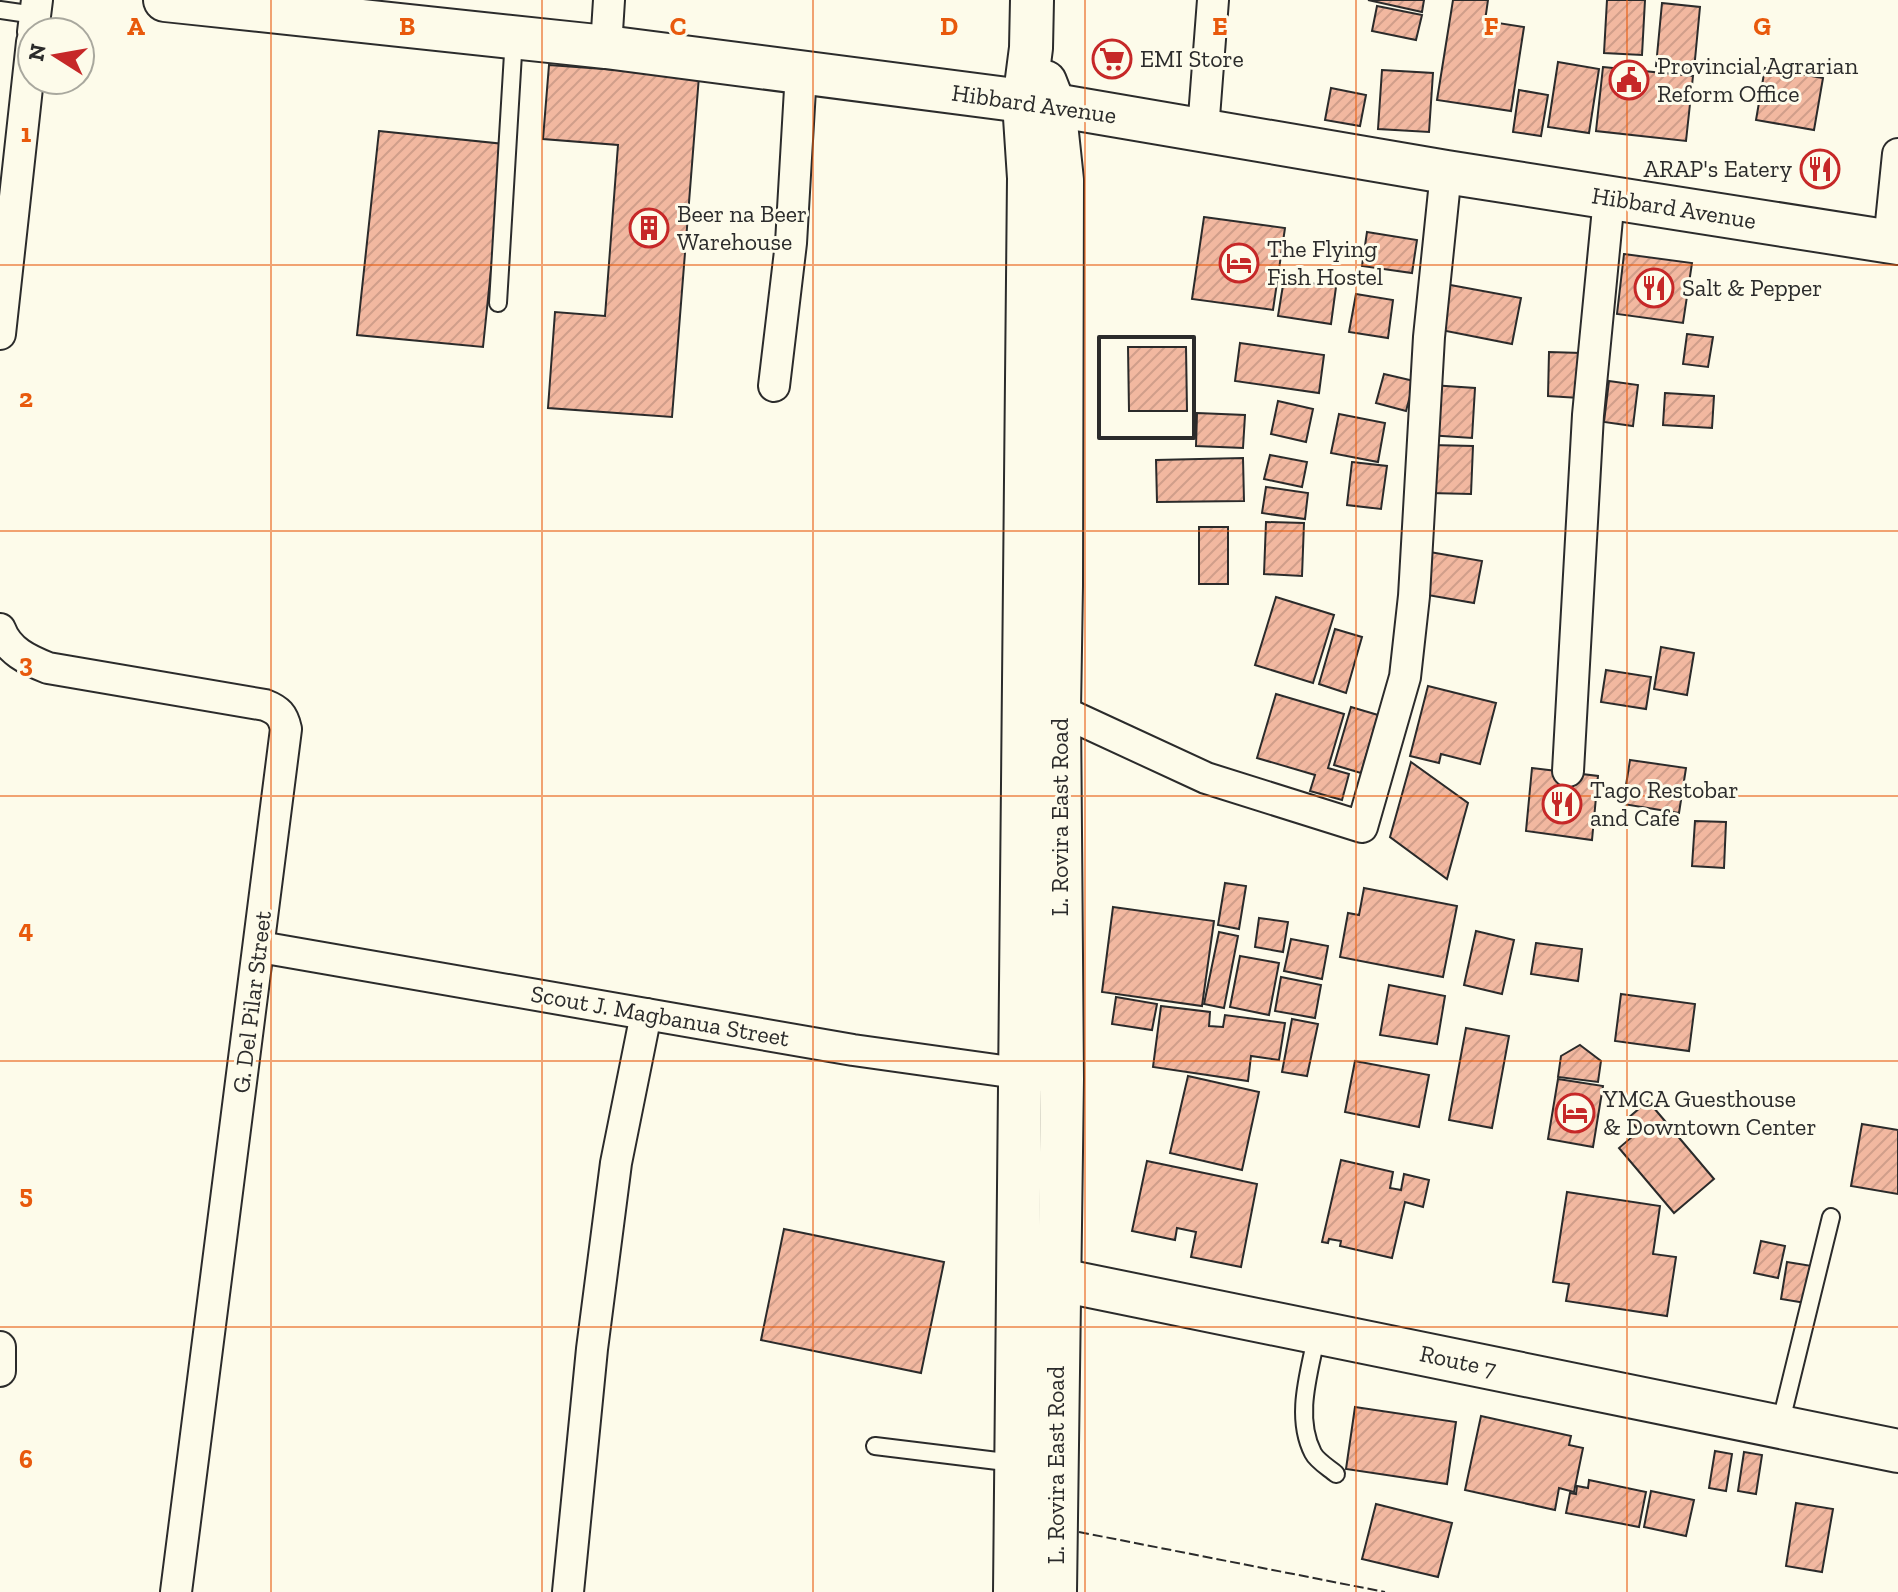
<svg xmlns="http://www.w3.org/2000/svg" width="1898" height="1592" font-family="'Zilla Slab',serif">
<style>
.building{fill:url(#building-hatch);stroke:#2b2b2b;stroke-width:2}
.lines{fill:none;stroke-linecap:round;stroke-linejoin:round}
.lane-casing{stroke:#2b2b2b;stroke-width:20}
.street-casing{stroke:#2b2b2b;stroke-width:34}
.secondary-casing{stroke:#2b2b2b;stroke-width:46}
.lane{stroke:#fdfbea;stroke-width:16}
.street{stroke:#fdfbea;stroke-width:30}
.secondary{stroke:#fdfbea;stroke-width:42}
.fence{stroke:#2b2b2b;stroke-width:2;stroke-dasharray:10 4;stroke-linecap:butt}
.wall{stroke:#2b2b2b;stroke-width:4}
.grid{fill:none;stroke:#e8590c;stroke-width:2;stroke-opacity:0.55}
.labels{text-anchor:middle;stroke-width:6;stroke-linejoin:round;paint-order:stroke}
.poi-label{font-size:24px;fill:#2b2b2b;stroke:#fdfbea;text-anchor:start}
.street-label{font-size:24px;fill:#2b2b2b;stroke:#fdfbea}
.grid-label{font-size:26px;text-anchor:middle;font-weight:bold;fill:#e8590c;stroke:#fdfbea;stroke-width:6;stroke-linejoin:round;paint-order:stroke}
</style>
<defs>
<pattern id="building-hatch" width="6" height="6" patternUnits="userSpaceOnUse" patternTransform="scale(2)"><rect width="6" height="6" fill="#f2b8a0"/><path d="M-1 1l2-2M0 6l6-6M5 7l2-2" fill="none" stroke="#d09e8a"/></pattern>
</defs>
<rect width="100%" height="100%" fill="#fdfbea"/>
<g class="building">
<path d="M1368,0h56l-2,12z"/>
<path d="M1453,0h35l-3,21 39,6 -13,84 -74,-11z"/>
<path d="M1607,0h38l-3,55 -38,-2z"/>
<path d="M1662,3l38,4 -6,63 -38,-4z"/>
<path d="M1377,6l45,9 -6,25 -44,-9z"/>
<path d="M1558,62l41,7 -10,64 -41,-6z"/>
<path d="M549,65l150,11 -27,341 -124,-9 7,-96 50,4 13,-171 -75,-6z"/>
<path d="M1603,67l90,9 -7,65 -90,-10z"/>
<path d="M1765,68l58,10 -9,52 -58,-10z"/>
<path d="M1382,70l51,3 -4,59 -51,-3z"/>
<path d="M1331,88l35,7 -6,31 -35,-6z"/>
<path d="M1519,90l29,5 -7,41 -28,-4z"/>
<path d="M379,131l125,13 -21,203 -126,-12z"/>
<path d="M1204,217l81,11 -12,82 -81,-11z"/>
<path d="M1367,232l50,8 -5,33 -50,-7z"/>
<path d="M1624,254l68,9 -9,60 -66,-9z"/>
<path d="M1284,279l52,8 -5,37 -53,-8z"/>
<path d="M1445,284l76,14 -9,46 -76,-15z"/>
<path d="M1356,294l37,6 -5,38 -39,-6z"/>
<path d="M1687,334l26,3 -5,30 -25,-3z"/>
<path d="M1240,343l84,12 -5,38 -84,-12z"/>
<path d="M1128,347h58l1,64h-58z"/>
<path d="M1549,352l32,1 -2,45 -31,-2z"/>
<path d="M1384,374l30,7 -8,30 -30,-8z"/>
<path d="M1609,381l29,4 -5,41 -29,-4z"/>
<path d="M1431,385l44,3 -3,50 -44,-3z"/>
<path d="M1665,393l49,3 -2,32 -49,-3z"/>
<path d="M1278,401l35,8 -7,33 -35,-8z"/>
<path d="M1197,413l48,2 -2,33 -47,-2z"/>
<path d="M1339,414l46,9 -7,39 -47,-9z"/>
<path d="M1431,445l42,1 -2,48 -42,-1z"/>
<path d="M1270,455l37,7 -5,25 -38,-8z"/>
<path d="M1243,458l1,43 -87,1 -1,-42z"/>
<path d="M1352,462l35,4 -6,43 -34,-4z"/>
<path d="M1266,487l42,6 -3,26 -43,-6z"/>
<path d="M1266,522l38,1 -2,53 -38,-2z"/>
<rect x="1199" y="527" width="29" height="57"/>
<path d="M1424,551l58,10 -8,42 -58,-10z"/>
<path d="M1276,597l58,18 -21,68 -58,-18z"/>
<path d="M1335,629l27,8 -16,56 -27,-9z"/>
<path d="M1661,647l33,6 -7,42 -33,-6z"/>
<path d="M1606,670l45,7 -5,32 -45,-7z"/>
<path d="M1428,686l68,17 -16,61 -39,-10 -2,9 -29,-7z"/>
<path d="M1276,694l68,20 -16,54 21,6 -7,26 -32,-9 5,-16 -58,-17z"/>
<path d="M1351,707l27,8 -17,58 -27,-8z"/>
<path d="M1630,760l56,8 -7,45 -56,-9z"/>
<path d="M1411,762l57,41 -21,76 -57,-42z"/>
<path d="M1532,768l66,8 -6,64 -66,-9z"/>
<path d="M1695,821l31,1 -2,46 -32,-2z"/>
<path d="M1225,883l21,3 -7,43 -21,-4z"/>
<path d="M1364,888l93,18 -14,71 -103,-20 8,-44 11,2z"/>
<path d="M1113,907l101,14 -12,85 -100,-14z"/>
<path d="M1259,918l29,4 -5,30 -28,-5z"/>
<path d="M1476,931l38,9 -12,54 -38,-9z"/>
<path d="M1219,932l19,4 -14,72 -20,-4z"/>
<path d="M1291,939l37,7 -6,33 -38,-8z"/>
<path d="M1536,943l46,6 -4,32 -47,-7z"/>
<path d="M1240,956l39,7 -10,52 -39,-8z"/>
<path d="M1281,977l40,8 -6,33 -40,-7z"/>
<path d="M1389,985l56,11 -8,48 -57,-9z"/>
<path d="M1621,994l74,10 -6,47 -74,-10z"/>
<path d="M1116,997l41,7 -5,26 -40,-6z"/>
<path d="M1161,1006l49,6 -1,14 14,1 2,-12 60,8 -6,37 -28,-4 -3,25 -95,-14z"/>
<path d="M1292,1019l26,5 -11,52 -25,-4z"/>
<path d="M1466,1028l43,8 -17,92 -43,-8z"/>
<path d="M1580,1045l21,16 -3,21 -40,-5 3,-21z"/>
<path d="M1355,1061l74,14 -10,52 -74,-15z"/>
<path d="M1188,1076l71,16 -17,78 -72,-17z"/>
<path d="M1558,1079l45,7 -10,61 -45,-8z"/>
<path d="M1648,1101l66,78 -40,34 -55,-65 20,-17 -11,-13z"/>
<path d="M1862,1124l36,6v64l-47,-8z"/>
<path d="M1341,1160l52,12 -3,16 11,2 3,-16 25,6 -6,27 -18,-5 -13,56 -52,-12 1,-5 -12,-2 -1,4 -6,-1z"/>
<path d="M1147,1161l110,23 -16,83 -50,-10 5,-25 -19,-4 -2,12 -43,-9z"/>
<path d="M1567,1192l93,14 -7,48 23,3 -9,59 -101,-15 3,-17 -16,-2z"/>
<path d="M784,1229l160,33 -23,111 -160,-33z"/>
<path d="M1761,1241l24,5 -7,32 -24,-5z"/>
<path d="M1787,1262l25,4 -6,37 -25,-4z"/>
<path d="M1355,1407l101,15 -9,62 -101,-15z"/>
<path d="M1481,1416l90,20 -2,9 14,3 -9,44 -15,-4 -4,22 -90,-20z"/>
<path d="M1715,1451l17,3 -6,37 -17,-3z"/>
<path d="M1744,1452l18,3 -6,39 -18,-3z"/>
<path d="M1589,1480l57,12 -7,35 -73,-14 4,-20 6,1 1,-8 11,2z"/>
<path d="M1651,1491l43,9 -8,36 -42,-9z"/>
<path d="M1796,1503l37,6 -11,63 -36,-6z"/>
<path d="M1376,1504l76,19 -14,54 -76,-18z"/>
</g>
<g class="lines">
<g class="lane-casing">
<g id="lane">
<path d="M0,10l35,5"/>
<path d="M498,303l16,-266"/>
<path d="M1317,1333c-7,38 -23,83 -4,120 4,8 16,15 23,21"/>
<path d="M1780,1425l51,-208"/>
<path d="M875,1446l139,17"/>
</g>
</g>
<g class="street-casing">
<g id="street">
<path d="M33,32l4,-32"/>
<path d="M606,47l3,-47"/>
<path d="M1203,130l10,-130"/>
<path d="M1889,242l9,-88"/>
<path d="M0,334l32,-292"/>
<path d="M774,386l17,-143 10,-171"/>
<path d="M0,629c8,22 28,31 48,39l217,37c13,5 18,10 21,24l-110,863"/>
<path d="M1059,710l147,68 156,49 43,-150 9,-81 15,-259 17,-165"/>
<path d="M1568,771l20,-356 21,-217"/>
<path d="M260,947l593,103 186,26"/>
<path d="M0,1347v24"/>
<path d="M568,1592l24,-243 24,-186 30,-149"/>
</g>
</g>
<g class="secondary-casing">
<g id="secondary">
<path d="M165,0l441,47 448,58 392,67 452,71"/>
<path d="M1045,82l9,23 8,75 -1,406 -2,124 3,369 -7,513"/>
<path d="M1031,1274l867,177"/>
<path d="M1015,1592l14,-1414 -5,-76 7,-54 1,-48"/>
</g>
</g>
<use href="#lane" class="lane"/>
<use href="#street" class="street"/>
<use href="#secondary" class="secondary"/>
<path class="fence" d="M1079,1532l306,60"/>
<rect class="wall" x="1099" y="337" width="95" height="101"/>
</g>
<path class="grid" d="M271,0v1592M542,0v1592M813,0v1592M1085,0v1592M1356,0v1592M1627,0v1592M0,265h1898M0,531h1898M0,796h1898M0,1061h1898M0,1327h1898"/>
<defs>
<g id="supermarket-ring" transform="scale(2)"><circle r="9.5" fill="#fdfbea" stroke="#c62828" stroke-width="1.5"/><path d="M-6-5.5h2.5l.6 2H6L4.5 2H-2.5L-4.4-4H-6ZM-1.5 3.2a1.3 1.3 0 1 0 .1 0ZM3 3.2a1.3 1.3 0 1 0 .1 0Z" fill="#c62828"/></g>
<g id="civic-ring" transform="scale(2)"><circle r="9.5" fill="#fdfbea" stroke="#c62828" stroke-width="1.5"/><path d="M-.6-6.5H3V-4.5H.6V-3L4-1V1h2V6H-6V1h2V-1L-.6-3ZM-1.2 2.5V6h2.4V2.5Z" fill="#c62828"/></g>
<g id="restaurant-ring" transform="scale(2)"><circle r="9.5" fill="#fdfbea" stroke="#c62828" stroke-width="1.5"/><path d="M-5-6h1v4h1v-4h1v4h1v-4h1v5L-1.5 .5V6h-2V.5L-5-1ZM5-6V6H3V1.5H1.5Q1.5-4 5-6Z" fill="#c62828"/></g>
<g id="building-ring" transform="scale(2)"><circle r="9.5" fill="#fdfbea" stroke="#c62828" stroke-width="1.5"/><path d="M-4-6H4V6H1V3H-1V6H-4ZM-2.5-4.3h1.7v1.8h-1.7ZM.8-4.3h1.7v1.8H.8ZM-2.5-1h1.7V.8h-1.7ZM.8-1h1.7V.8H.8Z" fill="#c62828"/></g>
<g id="hotel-ring" transform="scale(2)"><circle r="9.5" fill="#fdfbea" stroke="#c62828" stroke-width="1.5"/><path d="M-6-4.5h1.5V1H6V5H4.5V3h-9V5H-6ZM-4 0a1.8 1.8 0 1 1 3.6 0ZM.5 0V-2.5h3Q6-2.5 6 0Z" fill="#c62828"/></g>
</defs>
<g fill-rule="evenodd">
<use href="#supermarket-ring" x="1112" y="59"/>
<use href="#civic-ring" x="1629" y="80"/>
<use href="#restaurant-ring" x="1820" y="169"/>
<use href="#building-ring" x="649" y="228"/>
<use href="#hotel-ring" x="1239" y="263"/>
<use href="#restaurant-ring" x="1654" y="288"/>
<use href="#restaurant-ring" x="1562" y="804"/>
<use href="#hotel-ring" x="1575" y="1113"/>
</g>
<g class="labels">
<g class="poi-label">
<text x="1140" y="67">EMI Store</text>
<text x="1657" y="74">Provincial Agrarian<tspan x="1657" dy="28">Reform Office</tspan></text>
<text x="1792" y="177" text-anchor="end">ARAP's Eatery</text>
<text x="677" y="222">Beer na Beer<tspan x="677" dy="28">Warehouse</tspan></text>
<text x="1267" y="257">The Flying<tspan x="1267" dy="28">Fish Hostel</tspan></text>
<text x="1682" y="296">Salt &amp; Pepper</text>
<text x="1590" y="798">Tago Restobar<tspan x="1590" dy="28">and Cafe</tspan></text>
<text x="1603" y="1107">YMCA Guesthouse<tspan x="1603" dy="28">&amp; Downtown Center</tspan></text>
</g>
<g class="street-label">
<text transform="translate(1034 104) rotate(8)" y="8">Hibbard Avenue</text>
<text transform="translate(1674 208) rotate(9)" y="8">Hibbard Avenue</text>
<text transform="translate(1060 817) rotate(-90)" y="8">L. Rovira East Road</text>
<text transform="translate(252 1002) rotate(-83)" y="8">G. Del Pilar Street</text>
<text transform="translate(660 1016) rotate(10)" y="8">Scout J. Magbanua Street</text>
<text transform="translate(1458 1361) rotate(12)" y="8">Route 7</text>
<text transform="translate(1056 1465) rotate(-90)" y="8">L. Rovira East Road</text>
</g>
</g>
<g class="grid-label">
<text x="136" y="35">A</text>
<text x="407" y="35">B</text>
<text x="678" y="35">C</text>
<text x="949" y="35">D</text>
<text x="1220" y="35">E</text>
<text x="1491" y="35">F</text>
<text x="1762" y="35">G</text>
<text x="26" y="142">1</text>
<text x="26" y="407">2</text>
<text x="26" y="672">3</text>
<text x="26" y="938">4</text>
<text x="26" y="1203">5</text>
<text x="26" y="1468">6</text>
</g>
<g transform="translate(56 56) rotate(281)"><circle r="38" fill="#fdfbea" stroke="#a9a89e" stroke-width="2"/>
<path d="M0-6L14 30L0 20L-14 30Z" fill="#c62828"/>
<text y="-12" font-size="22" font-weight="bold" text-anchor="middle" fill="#2b2b2b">N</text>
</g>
</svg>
